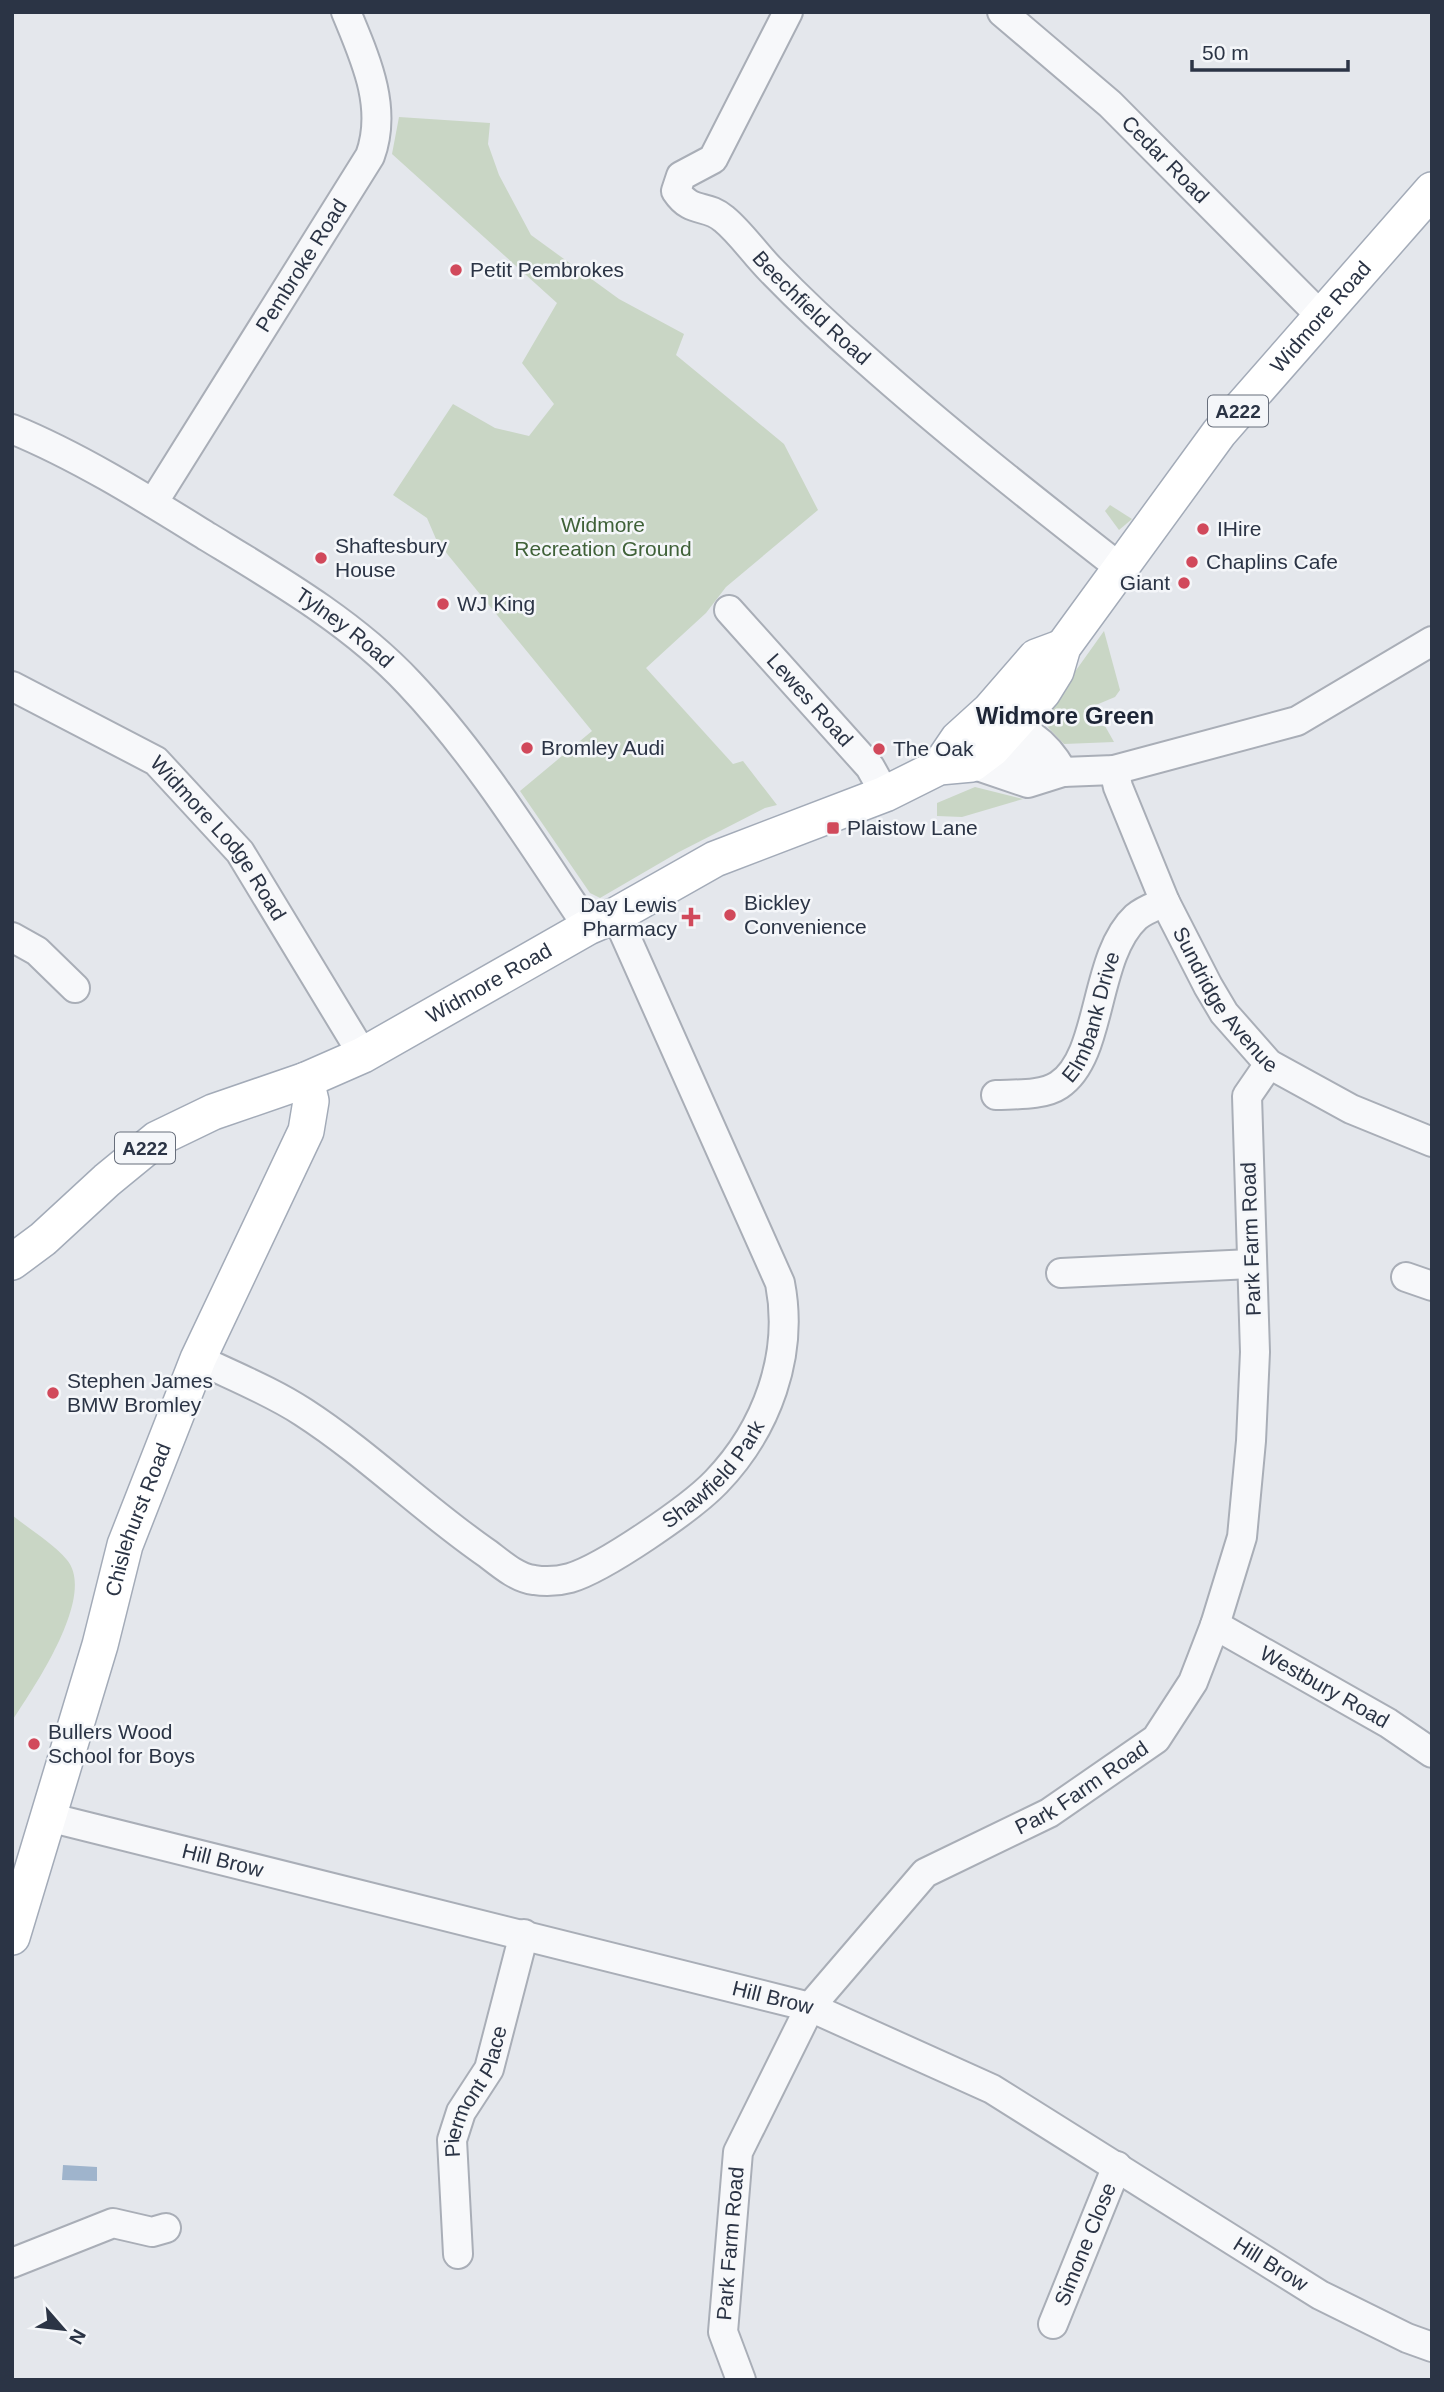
<svg xmlns="http://www.w3.org/2000/svg" width="1444" height="2392" font-family="Helvetica,sans-serif">
<style>
.green{fill:#c9d6c5}
.water{fill:#9fb4cc}
.lines{fill:none;stroke-linecap:round;stroke-linejoin:round}
.minor-casing{stroke:#a9aeb7;stroke-width:32}
.major-casing{stroke:#a3abb8;stroke-width:38}
.minor{stroke:#f7f8fa;stroke-width:28}
.major{stroke:#fff;stroke-width:35}
.poi-dot{fill:#d1495b;stroke:#f4f6f9;stroke-width:2.5}
.labels{text-anchor:middle;stroke-width:5;stroke-linejoin:round;paint-order:stroke}
.shield{fill:#f4f6f9;stroke:#676e7b;stroke-width:2}
.shield-label{font-size:19px;font-weight:bold;fill:#2b3445}
.street-label{font-size:21px;fill:#2b3445;stroke:#f4f6f9}
.poi-label{font-size:21px;fill:#2b3445;stroke:#f4f6f9;text-anchor:start}
.park-label{font-size:21px;fill:#3f6138;stroke:#f4f6f9}
.quarter-label{font-size:24px;font-weight:bold;fill:#1d2536;stroke:#f4f6f9}
</style>
<rect width="100%" height="100%" fill="#e4e7ec"/>
<g class="green">
<path d="M399,117l91,6 -2,21 11,31 32,60 88,64 65,35 -8,21 108,89 34,66 -92,77 -20,26 -60,55 87,96 10,-3 34,44 -12,3 -86,44 -79,46 -10,-5 -70,-102 72,-60 -144,-176 -12,-16 -9,-21 -34,-23 60,-91 42,24 34,8 25,-32 -32,-41 35,-60 -165,-149z"/>
<path d="M1110,505l22,14 -13,11 -14,-19z"/>
<path d="M1104,631l16,59 -5,7 -31,13 9,16h12l9,16 -50,2 -19,-20 2,-13z"/>
<path d="M975,787l48,12 -61,18 -25,-1v-13z"/>
<path d="M12,1515c17,14 41,28 55,45 30,36 -34,129 -55,161z"/>
</g>
<path class="water" d="M63,2165l34,2v14l-35,-1z"/>
<g class="lines">
<g class="minor-casing">
<g id="minor">
<path id="s1" d="M788,12l-75,147 -32,17 -5,15c16,24 30,12 48,28 17,14 31,35 47,51 29,30 61,60 93,88 82,73 168,141 255,209"/>
<path id="s2" d="M1002,12l108,92 210,211"/>
<path id="s3" d="M12,429c68,28 133,69 196,108 69,42 145,86 201,146 69,73 123,161 179,244"/>
<path id="s4" d="M153,503l217,-347c18,-49 -5,-98 -24,-144"/>
<path id="s5" d="M729,610l141,157 15,27"/>
<path id="s6" d="M12,686l144,75 84,91 123,203"/>
<path d="M998,718c13,13 22,9 35,19 13,9 22,21 30,35"/>
<path d="M1009,729l5,24 31,24"/>
<path d="M972,764l56,19 35,-11 51,-2 183,-49 135,-80"/>
<path id="s7" d="M1114,770l4,17 47,115 43,84 16,27 45,51 82,45 81,33"/>
<path d="M12,937l25,14 38,37"/>
<path id="s8" d="M996,1095c18,-1 47,1 63,-10 44,-29 34,-128 77,-168 8,-7 20,-11 29,-15"/>
<path d="M1061,1273l190,-9"/>
<path d="M1406,1277l26,9"/>
<path id="s9" d="M198,1359c35,17 73,32 105,53 65,42 121,98 185,142 13,10 29,24 46,26 12,2 25,1 36,-2 34,-10 121,-70 146,-96 51,-53 78,-127 64,-199l-164,-368"/>
<path id="s10" d="M1215,1625l173,98 44,30"/>
<path id="s11" d="M48,1817l762,190 182,82 328,206 87,43 25,9"/>
<path id="s12" d="M458,2254l-6,-114 9,-28 28,-43 35,-135"/>
<path d="M12,2263l101,-40 39,9 14,-4"/>
<path id="s13" d="M1053,2324l64,-158"/>
<path id="s14" d="M741,2380l-18,-48 15,-180 72,-145 115,-134 124,-60 107,-74 37,-57 22,-57 27,-88 9,-96 4,-89 -8,-256 22,-32"/>
</g>
</g>
<g class="major-casing">
<g id="major">
<path d="M939,767l19,-28 32,-29 46,-53 27,-10"/>
<path id="s15" d="M12,1262l31,-23 64,-59 50,-41 56,-27 93,-32 57,-25 225,-128 28,-12 99,-56 170,-65 54,-27 33,-3 20,-15 51,-57 13,-21 7,-24 156,-214 213,-243"/>
<path id="s16" d="M12,1937l88,-292 25,-100 73,-186 108,-228 5,-30 -5,-21"/>
</g>
</g>
<use href="#minor" class="minor"/>
<use href="#major" class="major"/>
</g>
<g class="poi-dot">
<circle cx="456" cy="270" r="7"/>
<circle cx="1203" cy="529" r="7"/>
<circle cx="321" cy="558" r="7"/>
<circle cx="1192" cy="562" r="7"/>
<circle cx="1184" cy="583" r="7"/>
<circle cx="443" cy="604" r="7"/>
<circle cx="527" cy="748" r="7"/>
<circle cx="879" cy="749" r="7"/>
<rect x="826" y="821" width="14" height="14" rx="3.5"/>
<circle cx="730" cy="915" r="7"/>
<path d="M687.5 906.5h7v7h7v7h-7v7h-7v-7h-7v-7h7z"/>
<circle cx="53" cy="1393" r="7"/>
<circle cx="34" cy="1744" r="7"/>
</g>
<g class="labels">
<g class="shield">
<rect x="1208" y="395.5" width="60" height="31" rx="5"/>
<rect x="115" y="1132.5" width="60" height="31" rx="5"/>
</g>
<g class="shield-label">
<text x="1238" y="418">A222</text>
<text x="145" y="1155">A222</text>
</g>
<g class="street-label">
<text dy="7" stroke="none"><textPath href="#s2" startOffset="220">Cedar Road</textPath></text>
<text dy="7" stroke="none"><textPath href="#s4" startOffset="280">Pembroke Road</textPath></text>
<text dy="7" stroke="none"><textPath href="#s1" startOffset="399">Beechfield Road</textPath></text>
<text dy="7" stroke="none"><textPath href="#s15" startOffset="1662">Widmore Road</textPath></text>
<text dy="7" stroke="none"><textPath href="#s3" startOffset="388">Tylney Road</textPath></text>
<text dy="7" stroke="none"><textPath href="#s5" startOffset="121">Lewes Road</textPath></text>
<text dy="7" stroke="none"><textPath href="#s6" startOffset="262">Widmore Lodge Road</textPath></text>
<text dy="7" stroke="none"><textPath href="#s15" startOffset="558">Widmore Road</textPath></text>
<text dy="7" stroke="none"><textPath href="#s7" startOffset="257">Sundridge Avenue</textPath></text>
<text dy="7" stroke="none"><textPath href="#s8" startOffset="142">Elmbank Drive</textPath></text>
<text transform="translate(1251 1239) rotate(-92)" y="7">Park Farm Road</text>
<text dy="7" stroke="none"><textPath href="#s9" startOffset="620">Shawfield Park</textPath></text>
<text dy="7" stroke="none"><textPath href="#s16" startOffset="436">Chislehurst Road</textPath></text>
<text dy="7" stroke="none"><textPath href="#s10" startOffset="126">Westbury Road</textPath></text>
<text dy="7" stroke="none"><textPath href="#s14" startOffset="749">Park Farm Road</textPath></text>
<text dy="7" stroke="none"><textPath href="#s11" startOffset="180">Hill Brow</textPath></text>
<text dy="7" stroke="none"><textPath href="#s11" startOffset="747">Hill Brow</textPath></text>
<text dy="7" stroke="none"><textPath href="#s12" startOffset="168">Piermont Place</textPath></text>
<text dy="7" stroke="none"><textPath href="#s14" startOffset="140">Park Farm Road</textPath></text>
<text dy="7" stroke="none"><textPath href="#s13" startOffset="86">Simone Close</textPath></text>
<text dy="7" stroke="none"><textPath href="#s11" startOffset="1314">Hill Brow</textPath></text>
</g>
<g class="poi-label">
<text x="470" y="277">Petit Pembrokes</text>
<text x="1217" y="536">IHire</text>
<text x="335" y="553">Shaftesbury<tspan x="335" dy="24">House</tspan></text>
<text x="1206" y="569">Chaplins Cafe</text>
<text x="1170" y="590" text-anchor="end">Giant</text>
<text x="457" y="611">WJ King</text>
<text x="541" y="755">Bromley Audi</text>
<text x="893" y="756">The Oak</text>
<text x="847" y="835">Plaistow Lane</text>
<text x="744" y="910">Bickley<tspan x="744" dy="24">Convenience</tspan></text>
<text x="677" y="912" text-anchor="end">Day Lewis<tspan x="677" dy="24">Pharmacy</tspan></text>
<text x="67" y="1388">Stephen James<tspan x="67" dy="24">BMW Bromley</tspan></text>
<text x="48" y="1739">Bullers Wood<tspan x="48" dy="24">School for Boys</tspan></text>
</g>
<g class="park-label">
<text x="603" y="532">Widmore<tspan x="603" dy="24">Recreation Ground</tspan></text>
</g>
<g class="quarter-label">
<text x="1065" y="724">Widmore Green</text>
</g>
</g>
<rect width="1444" height="2392" fill="none" stroke="#2b3445" stroke-width="28"/>
<g transform="translate(63 2329) rotate(118)" stroke="#f4f6f9" stroke-width="5" paint-order="stroke">
<path d="M0-5L12 26L0 18L-12 26Z" fill="#2b3445"/>
<text y="-10" font-size="19" font-weight="bold" text-anchor="middle" fill="#2b3445">N</text>
</g>
<path d="M1192 60v10h156v-10" fill="none" stroke="#2b3445" stroke-width="3.5"/>
<text x="1202" y="60" font-size="21" fill="#2b3445" stroke="#f4f6f9" stroke-width="5" paint-order="stroke">50 m</text>
</svg>
